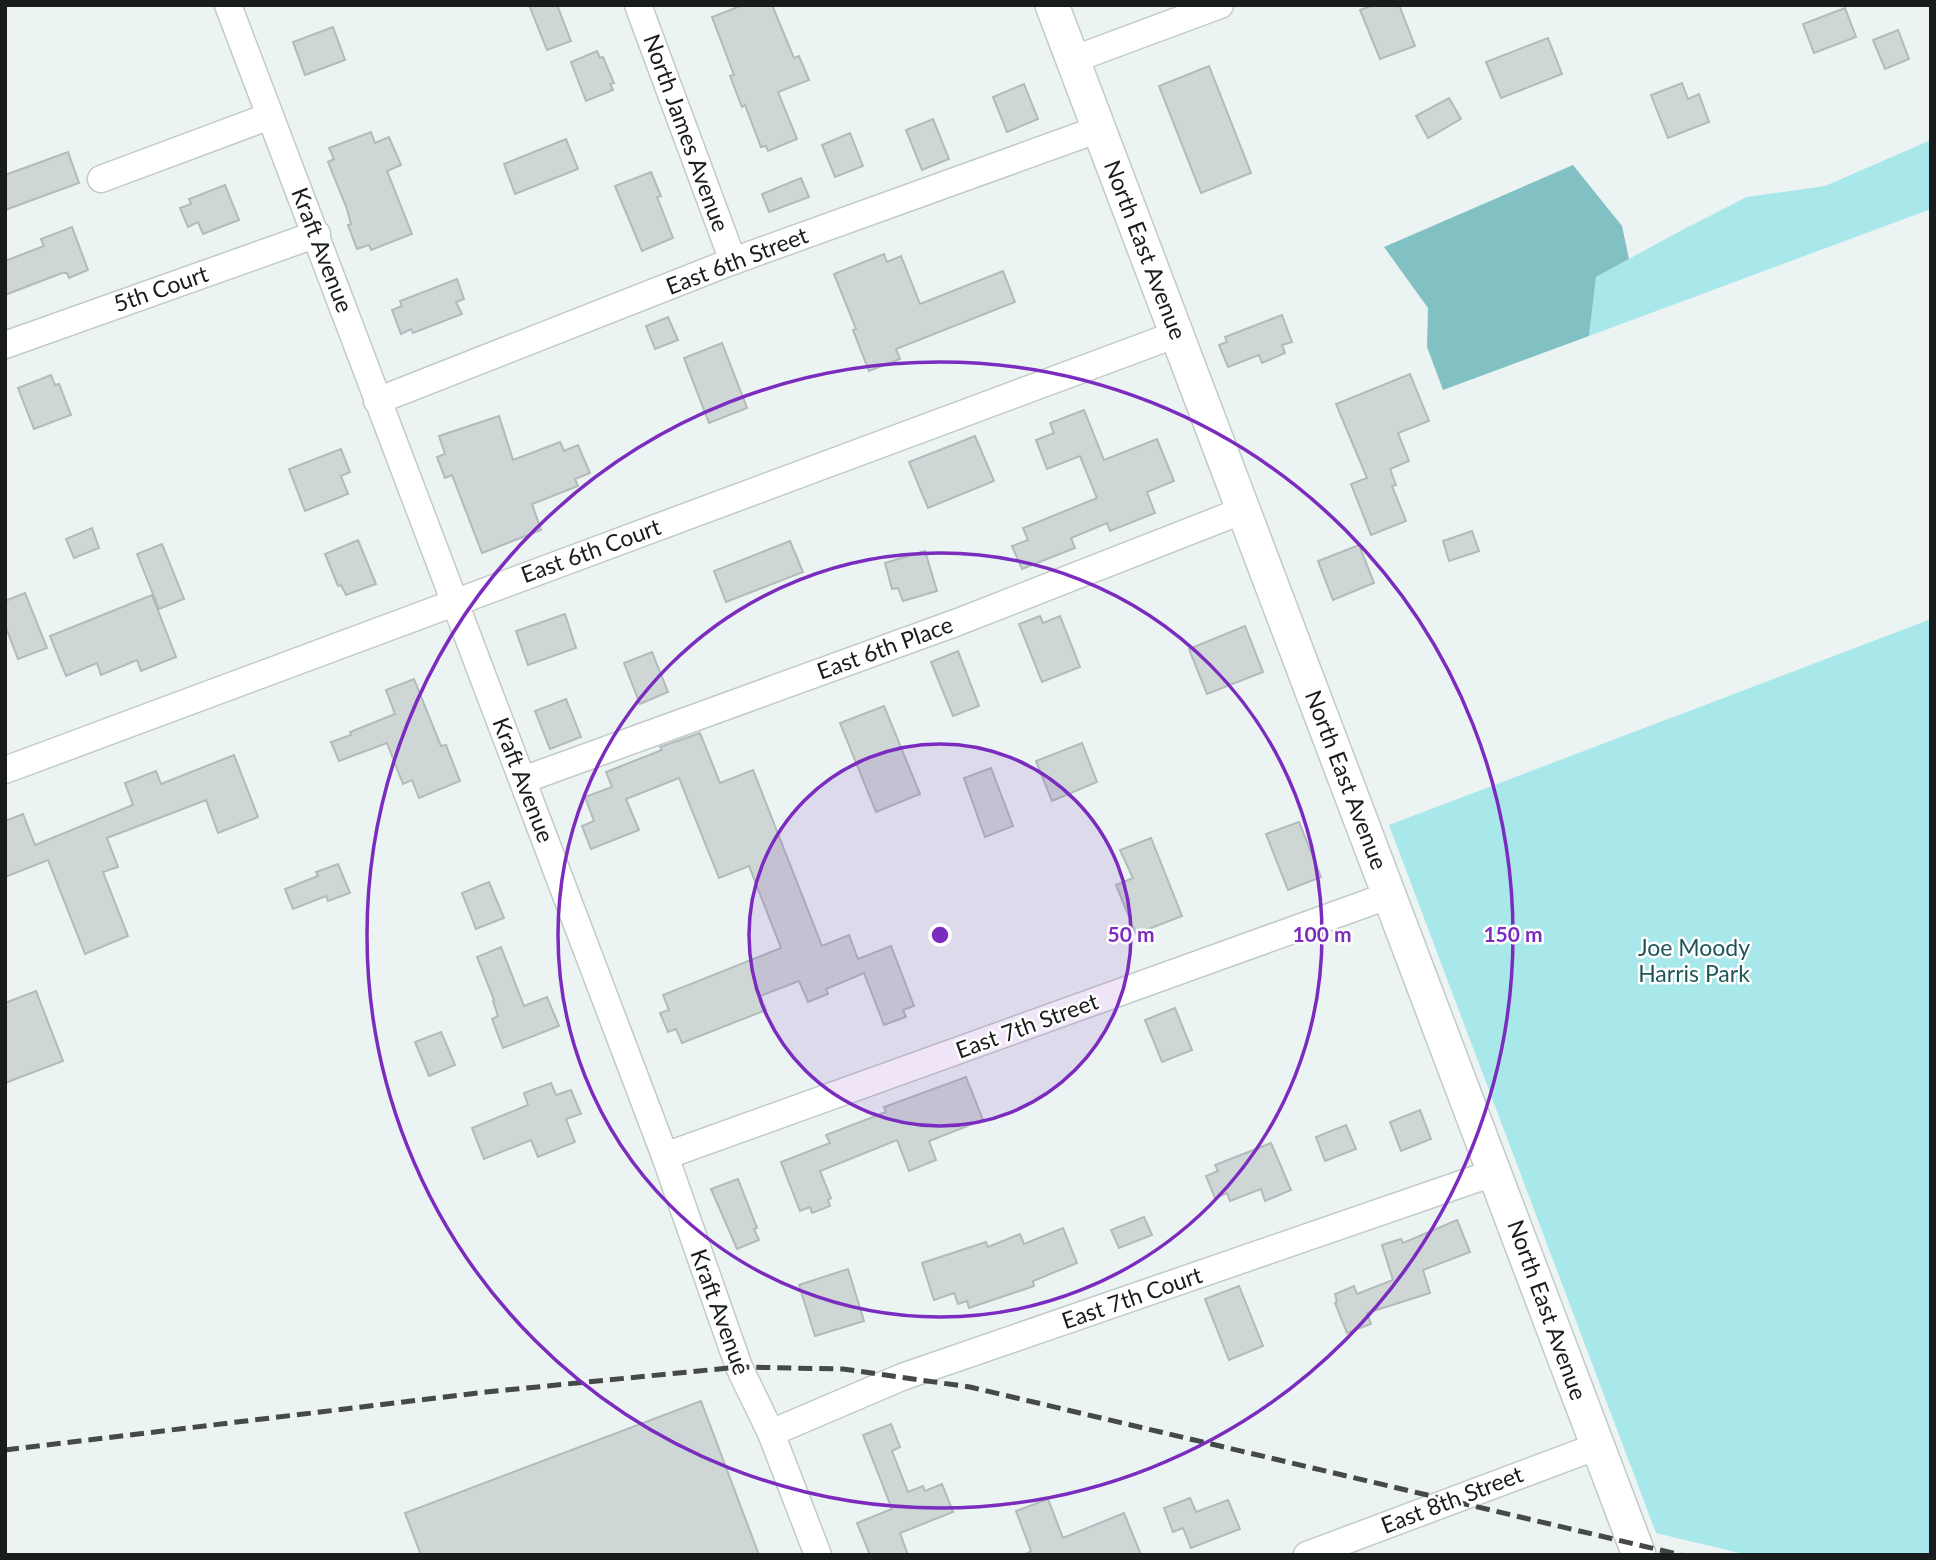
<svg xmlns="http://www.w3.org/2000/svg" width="1936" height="1560" font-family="Lato,sans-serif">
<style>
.green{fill:#a8e8ea}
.forest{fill:#81c1c3}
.building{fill:#ced6d6;stroke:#b2baba;stroke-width:2}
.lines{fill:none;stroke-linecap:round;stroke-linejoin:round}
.minor-casing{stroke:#c2caca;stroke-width:29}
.major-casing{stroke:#c2caca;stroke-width:36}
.minor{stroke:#fff;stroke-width:26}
.major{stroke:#fff;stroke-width:33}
.rail{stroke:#454949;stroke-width:5;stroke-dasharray:14 7;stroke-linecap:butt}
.ring{fill:none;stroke:#7b2cbf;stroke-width:3.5}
.labels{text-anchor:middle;stroke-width:5;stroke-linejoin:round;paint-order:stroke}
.street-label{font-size:23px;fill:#191c1c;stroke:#fff}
.park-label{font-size:23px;fill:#1f5658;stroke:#fff}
.centre{fill:#7b2cbf;stroke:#fff;stroke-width:3.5}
.ring-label{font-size:21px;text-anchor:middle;font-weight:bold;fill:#7b2cbf;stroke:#fff;stroke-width:5;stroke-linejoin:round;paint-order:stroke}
</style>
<rect width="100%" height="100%" fill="#ebf3f3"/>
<g class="green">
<path d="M1931,140v69l-342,127 7,-59 86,-47 65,-33 78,-11z"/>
<path d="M1931,619v936h-183l-92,-22 -267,-708z"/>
</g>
<path class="forest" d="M1573,165l49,61 7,33 -33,18 -7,59 -146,54 -16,-43 1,-39 -44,-61z"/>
<g class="building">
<path d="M529,5h28l14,36 -24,9z"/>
<path d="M743,5h29l22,53 5,-2 10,24 -31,12 19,47 -29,12 -2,-5 -5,1 -16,-42 -3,2 -12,-31 4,-1 -22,-58z"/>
<path d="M1373,5h26l16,41 -35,13 -20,-49z"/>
<path d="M1845,8l11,29 -42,16 -11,-29z"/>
<path d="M333,27l12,33 -40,15 -12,-33z"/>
<path d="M1898,30l11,29 -24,10 -12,-29z"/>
<path d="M1548,38l14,36 -61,24 -15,-36z"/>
<path d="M597,51l3,7 3,-1 11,26 -4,1 3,6 -27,11 -15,-39z"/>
<path d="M1209,66l42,107 -50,20 -42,-107z"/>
<path d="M1682,83l6,16 11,-5 10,28 -41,16 -17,-43z"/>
<path d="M1024,84l14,35 -31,13 -14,-35z"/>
<path d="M1449,98l12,21 -33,19 -12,-22z"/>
<path d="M933,119l16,40 -27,11 -16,-40z"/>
<path d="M371,132l4,11 14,-6 12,28 -14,6 25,63 -41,16 -2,-5 -12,4 -9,-24 3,-1 -4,-15 -19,-47 6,-3 -5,-11z"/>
<path d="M850,133l13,33 -28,11 -13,-32z"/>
<path d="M566,139l12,30 -63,25 -11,-30z"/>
<path d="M68,152l11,31 -74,27v-35z"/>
<path d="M651,172l10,24 -4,1 16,41 -31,13 -27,-65z"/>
<path d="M801,178l8,19 -40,15 -7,-18z"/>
<path d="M225,185l14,35 -36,14 -5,-12 -10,5 -8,-19 11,-4 -2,-5z"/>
<path d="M72,227l16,43 -19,8 -2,-5h-5l-57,22v-34l39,-15 -3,-7z"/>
<path d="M884,254l3,8 14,-6 19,48 83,-33 12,31 -119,47 4,10 -31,12 -16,-41 3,-1 -22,-55z"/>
<path d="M457,279l7,20 -8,3 6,12 -49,19 -2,-4 -10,5 -9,-24 10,-4 -2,-5z"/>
<path d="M1282,315l10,27 -10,3 3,8 -23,10 -3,-8 -31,12 -9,-22 8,-3 -2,-5z"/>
<path d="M668,317l10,23 -23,9 -9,-23z"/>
<path d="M722,343l25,65 -38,15 -25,-65z"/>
<path d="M1410,374l19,47 -31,12 11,28 -19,8 6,16 -4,1 14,35 -35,14 -20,-51 16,-6 -31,-74z"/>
<path d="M51,375l4,10 4,-1 12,31 -37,14 -16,-41z"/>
<path d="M1084,410l20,50 53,-21 17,42 -27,11 8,21 -45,18 -3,-8 -36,15 4,10 -53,21 -10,-23 16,-6 -5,-12 74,-30 -17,-42 -33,13 -11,-29 18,-7 -4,-10z"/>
<path d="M499,416l14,44 47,-18 4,9 14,-6 12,28 -15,6 3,7 -46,18 9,26 -59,23 -30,-78 -7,3 -8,-21 8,-3 -6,-18z"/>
<path d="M975,436l19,45 -66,27 -19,-46z"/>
<path d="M341,449l9,23 -9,4 7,18 -43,17 -16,-42z"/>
<path d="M92,528l7,20 -25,10 -8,-19z"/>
<path d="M1472,531l7,20 -30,10 -6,-20z"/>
<path d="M358,540l18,44 -30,11 -5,-10 -3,1 -13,-32z"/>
<path d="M790,541l13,31 -77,30 -12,-31z"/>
<path d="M162,544l22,55 -25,10 -22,-55z"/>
<path d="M1359,545l15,38 -41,17 -15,-39z"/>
<path d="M925,551l12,40 -34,10 -5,-13 -6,1 -7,-26z"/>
<path d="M25,593l22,55 -29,11 -13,-34v-24z"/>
<path d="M152,595l24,62 -35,14 -4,-11 -36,15 -4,-12 -31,13 -16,-40z"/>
<path d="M565,614l11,34 -48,17 -12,-34z"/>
<path d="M1040,616l3,7 17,-7 20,51 -38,15 -23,-58z"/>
<path d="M1245,626l18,46 -56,22 -18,-45z"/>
<path d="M958,651l21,55 -26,10 -22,-54z"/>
<path d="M652,652l16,40 -28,12 -16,-41z"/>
<path d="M414,679l27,67 5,-1 14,36 -41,17 -7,-18 -9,4 -16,-41 -48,18 -8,-19 20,-7 -1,-3 45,-18 -9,-24z"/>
<path d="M566,699l15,38 -31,12 -15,-38z"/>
<path d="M884,706l36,88 -44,18 -36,-89z"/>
<path d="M700,733l20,50 33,-13 69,176 27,-11 9,24 33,-13 23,60 -11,4 3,7 -22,8 -20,-52 -38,16 2,5 -20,8 -9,-21 -39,15 6,14 -84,33 -6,-14 -8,3 -8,-19 9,-3 -6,-15 118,-47 -32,-82 -30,12 -40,-100 -53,21 13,31 -48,19 -9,-23 12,-5 -9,-24 27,-10 -6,-15 56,-22 -2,-3z"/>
<path d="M1082,743l15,39 -45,19 -16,-40z"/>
<path d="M234,755l24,62 -40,16 -12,-33 -99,38 11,29 -15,5 25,64 -43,18 -37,-94 -43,17v-56l18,-7 12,31 98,-40 -8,-22 31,-12 5,13z"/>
<path d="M991,768l22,58 -28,11 -21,-59z"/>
<path d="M1299,822l22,55 -33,13 -22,-56z"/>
<path d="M1151,838l31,78 -46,18 -20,-49 17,-7 -13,-28z"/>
<path d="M338,864l12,29 -22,8 -2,-5 -33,13 -8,-20 33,-13 -2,-4z"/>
<path d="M489,882l15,36 -28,11 -14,-36z"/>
<path d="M501,947l23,59 23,-9 12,29 -56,22 -11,-29 6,-3 -5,-15 1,-1 -17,-43z"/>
<path d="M36,991l27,70 -58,22v-80z"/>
<path d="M1175,1008l17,42 -30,12 -17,-42z"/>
<path d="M441,1032l14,33 -26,11 -14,-34z"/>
<path d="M966,1077l17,43 -54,21 7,19 -27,11 -12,-31 -77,31 11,27 -3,2 2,6 -18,7 -2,-6 -10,4 -19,-49 49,-19 -4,-8 60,-23 -2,-5z"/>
<path d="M551,1083l5,12 15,-5 10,24 -15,5 9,23 -37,15 -7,-17 -47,19 -12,-31 56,-23 -4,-12z"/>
<path d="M1420,1110l11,29 -30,12 -11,-29z"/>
<path d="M1346,1125l10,24 -31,12 -9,-24z"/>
<path d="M1271,1143l20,47 -26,11 -4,-12 -31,12 -3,-8 -12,5 -9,-22 12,-5 -3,-6z"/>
<path d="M738,1179l19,49 -3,1 5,11 -22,9 -26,-60z"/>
<path d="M1144,1217l8,18 -33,13 -8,-18z"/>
<path d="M1457,1220l13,32 -47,18 7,23 -63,20 4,11 -24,9 -12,-30 2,-1 -2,-8 19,-8 3,8 36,-14 -11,-35 19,-6 2,4z"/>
<path d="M1063,1228l14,35 -44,18 1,5 -65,22 -2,-7 -9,3 -4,-11 -20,7 -12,-37 64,-21 2,5 32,-13 4,10z"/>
<path d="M848,1269l16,52 -49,15 -16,-51z"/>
<path d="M1239,1286l24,60 -34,14 -24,-61z"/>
<path d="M701,1401l58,154h-338l-16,-42z"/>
<path d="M891,1424l9,23 -8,4 16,41 15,-6 2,5 17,-7 11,28 -53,21 8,22h-38l-13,-32 35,-14 -29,-74z"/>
<path d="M1190,1498l6,14 32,-12 12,29 -49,19 -8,-20 -10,4 -9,-24z"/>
<path d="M1048,1499l15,39 61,-25 17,42h-117l7,-4 -15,-40z"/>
</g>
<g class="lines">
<g class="minor-casing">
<g id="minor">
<path d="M228,5l437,1151 74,211 32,66 47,122"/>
<path d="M638,5l95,256"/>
<path d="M1072,60l148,-55"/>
<path d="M101,179l169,-63"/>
<path d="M5,345l312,-111"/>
<path d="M377,401l356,-140 366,-132"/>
<path d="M5,770l1172,-436"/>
<path d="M523,780l435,-158 286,-112"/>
<path d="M665,1156l725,-261"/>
<path d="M771,1433l131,-56 594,-205"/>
<path d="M1307,1555l291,-109"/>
</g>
</g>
<g class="major-casing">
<path id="major" d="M1052,5l587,1550"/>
</g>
<use href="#minor" class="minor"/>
<use href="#major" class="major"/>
<path class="rail" d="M5,1450l481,-58 253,-25 104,2 127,18 711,168"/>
</g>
<circle cx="940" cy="935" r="191" fill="#7b2cbf" fill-opacity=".12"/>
<g class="ring">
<circle cx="940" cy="935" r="191"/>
<circle cx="940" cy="935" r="382"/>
<circle cx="940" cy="935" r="573"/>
</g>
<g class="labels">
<g class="street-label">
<text transform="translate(686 133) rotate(70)" y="8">North James Avenue</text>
<text transform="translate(322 250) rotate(69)" y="8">Kraft Avenue</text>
<text transform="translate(1145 250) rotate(69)" y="8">North East Avenue</text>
<text transform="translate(737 261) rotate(-21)" y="8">East 6th Street</text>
<text transform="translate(161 289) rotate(-19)" y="8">5th Court</text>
<text transform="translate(591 551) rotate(-20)" y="8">East 6th Court</text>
<text transform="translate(885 648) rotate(-20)" y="8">East 6th Place</text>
<text transform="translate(523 780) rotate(69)" y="8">Kraft Avenue</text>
<text transform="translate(1346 780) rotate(69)" y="8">North East Avenue</text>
<text transform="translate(1027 1026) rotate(-20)" y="8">East 7th Street</text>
<text transform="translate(1132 1298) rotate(-19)" y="8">East 7th Court</text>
<text transform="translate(1547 1310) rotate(70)" y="8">North East Avenue</text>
<text transform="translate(720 1312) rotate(70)" y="8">Kraft Avenue</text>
<text transform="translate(1452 1500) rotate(-21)" y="8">East 8th Street</text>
</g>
<g class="park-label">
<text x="1694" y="956">Joe Moody<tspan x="1694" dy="26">Harris Park</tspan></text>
</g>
</g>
<circle cx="940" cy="935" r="10" class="centre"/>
<g class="ring-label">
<text x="1131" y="942">50 m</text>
<text x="1322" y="942">100 m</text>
<text x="1513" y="942">150 m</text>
</g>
<rect width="1936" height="1560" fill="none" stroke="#191c1c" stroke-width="14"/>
</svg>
